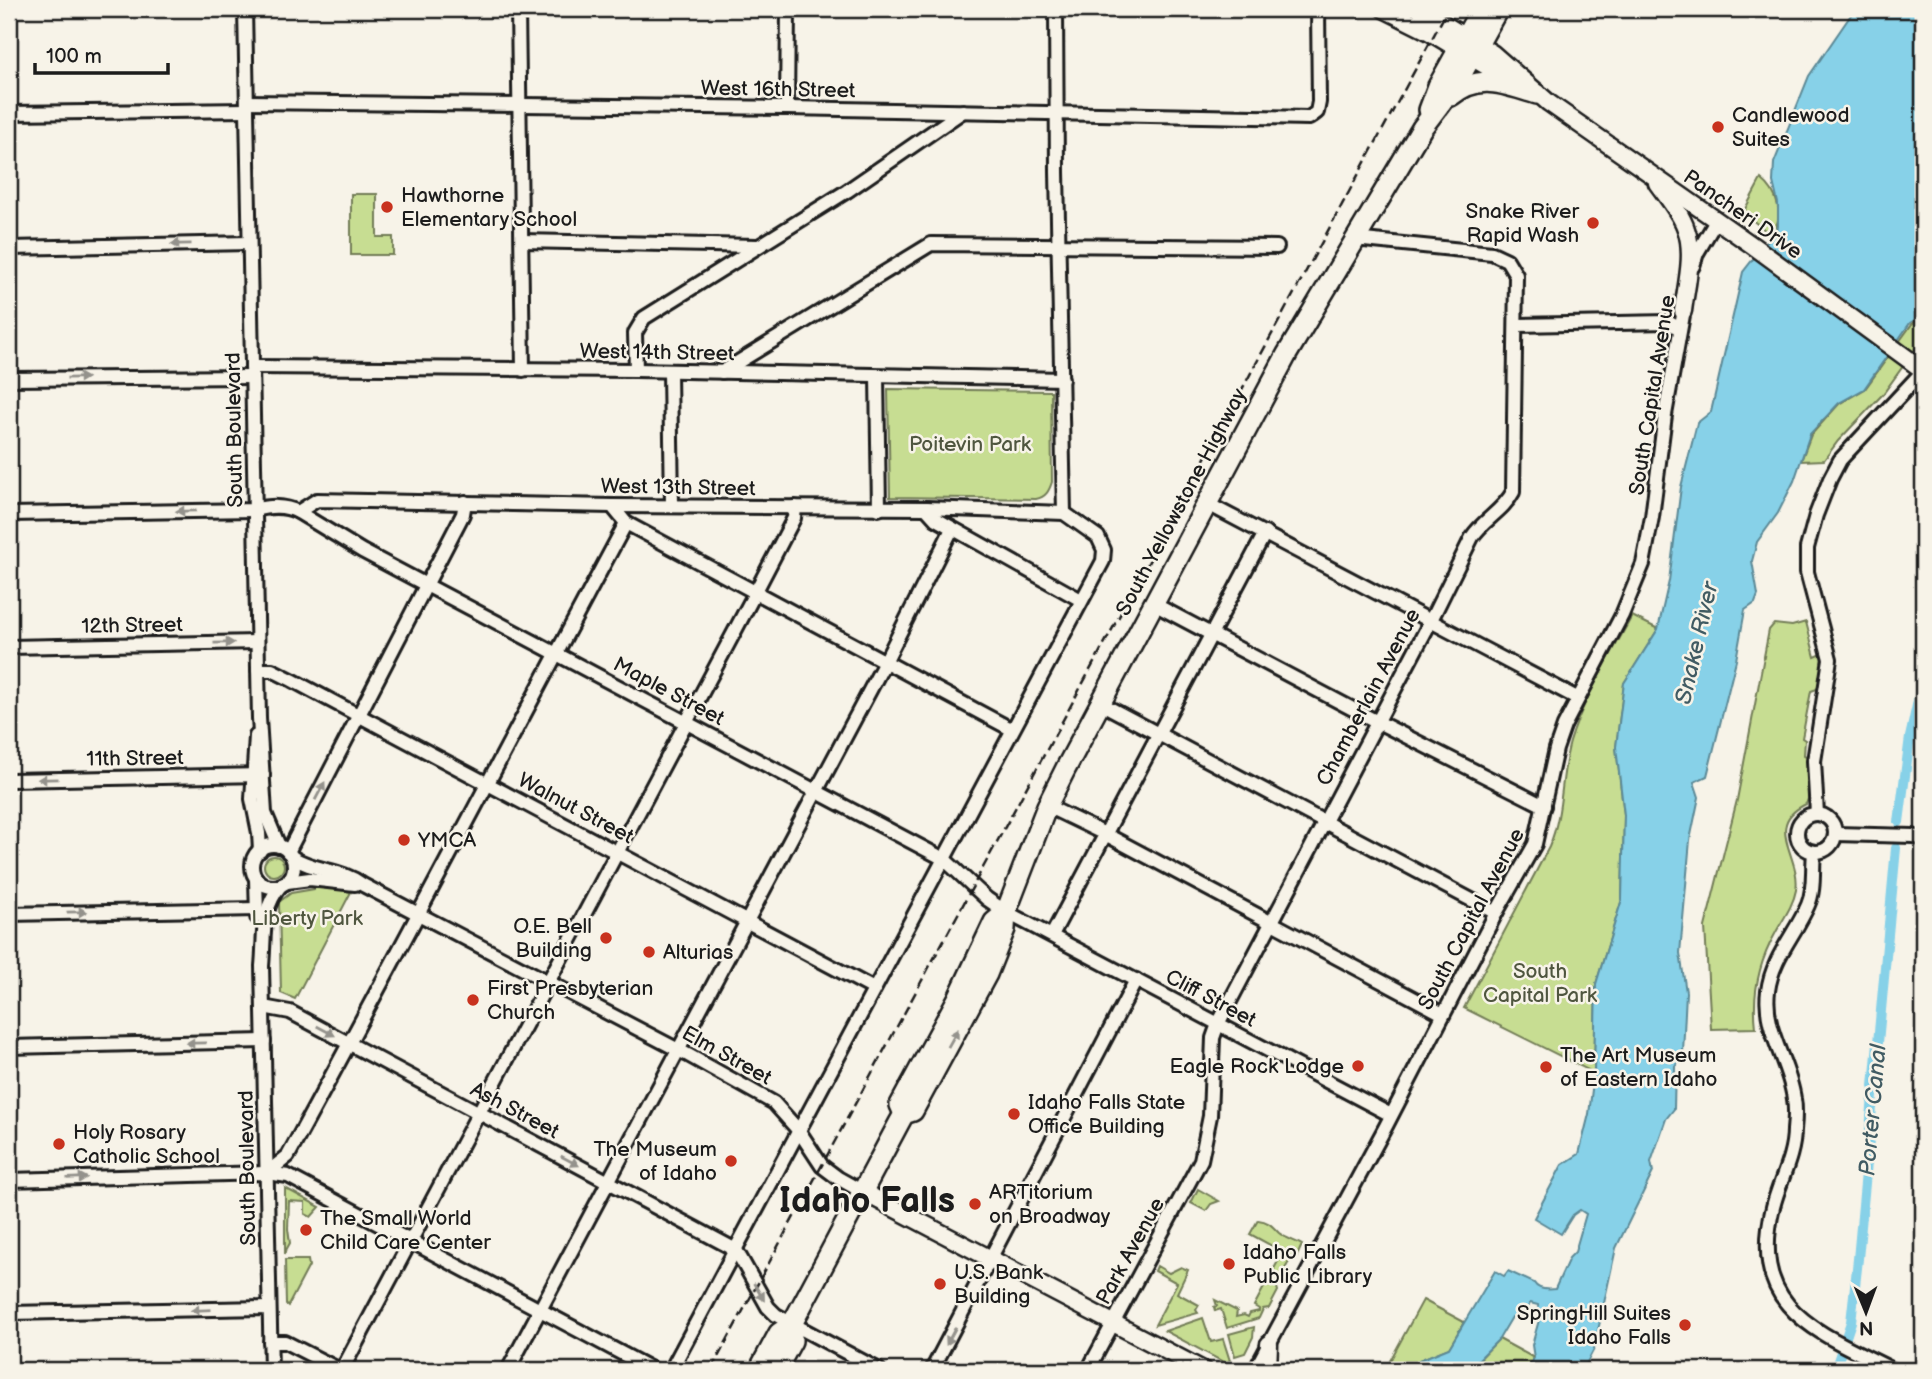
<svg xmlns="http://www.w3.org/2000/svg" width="1932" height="1379" font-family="'Balsamiq Sans',sans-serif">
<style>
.green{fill:#c7dd92;stroke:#727c57;stroke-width:2}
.water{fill:#87d1e8;stroke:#5c8996;stroke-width:2}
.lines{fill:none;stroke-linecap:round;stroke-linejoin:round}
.canal{stroke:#87d1e8;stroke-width:10}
.minor-casing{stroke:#1c1c1c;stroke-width:18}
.major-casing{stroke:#1c1c1c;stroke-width:21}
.highway-casing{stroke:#1c1c1c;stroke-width:24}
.minor{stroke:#f7f3e8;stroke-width:12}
.major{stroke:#f7f3e8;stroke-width:16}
.highway{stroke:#f7f3e8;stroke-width:19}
.rail{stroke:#1c1c1c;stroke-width:2.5;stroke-dasharray:10 5;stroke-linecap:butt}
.oneway{fill:#94928c}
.poi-dot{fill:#c8321e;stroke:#f7f3e8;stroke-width:2.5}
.labels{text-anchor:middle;stroke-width:5;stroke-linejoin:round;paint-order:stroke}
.street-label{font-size:21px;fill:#1c1c1c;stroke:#f7f3e8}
.poi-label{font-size:21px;fill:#1c1c1c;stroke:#f7f3e8;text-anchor:start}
.park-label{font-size:21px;fill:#4f563f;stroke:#f7f3e8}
.water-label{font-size:23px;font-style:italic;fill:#415b63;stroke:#f7f3e8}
.town-label{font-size:35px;font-weight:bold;fill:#1c1c1c;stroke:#f7f3e8}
</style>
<rect width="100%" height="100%" fill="#f7f3e8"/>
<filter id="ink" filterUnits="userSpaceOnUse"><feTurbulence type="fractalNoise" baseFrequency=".0143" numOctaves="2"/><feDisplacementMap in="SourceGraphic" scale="14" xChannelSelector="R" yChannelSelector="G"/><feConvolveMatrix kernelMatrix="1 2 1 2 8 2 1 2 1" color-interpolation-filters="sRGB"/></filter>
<g filter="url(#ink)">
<g class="green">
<path d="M1761,179c17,13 24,38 10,56l-25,-20 -1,-6z"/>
<path d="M351,194h26v43h16v18h-42z"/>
<path d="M1923,316v29l-4,-1 -36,50 -45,47 -14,19 -23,1 10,-26 28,-31 26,-15 47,-65z"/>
<path d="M888,389l163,2 1,91c-3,9 -6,15 -16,17l-146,-2z"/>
<path d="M1632,616l26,13 -34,54 -8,64 8,68 -2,84 -26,85 -2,89 -130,-65 85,-161c15,-35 11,-70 21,-105 13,-43 41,-87 62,-126z"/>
<path d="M1806,622l9,35 7,-3 -2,34 -9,3 -9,47 3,2 -1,15 4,2v42l-2,5c-44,21 -4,53 -10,86 -3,16 -13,29 -21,44 -17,30 -23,60 -19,94l-45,1 -6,-102 32,-127 32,-170 5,-6 18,2z"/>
<circle cx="274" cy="866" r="10"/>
<path d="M316,885l35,7 -56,107 -14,-6 -2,-91 12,-9 23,-4z"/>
<path d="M285,1188l35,19 -9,10 -6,-3v-12l-16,-1 -1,28 2,14 -5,9z"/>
<path d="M1198,1189l21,12 -8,3 -5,7 -15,-8z"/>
<path d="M1258,1220c11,1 14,6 21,13 6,5 16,8 23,12l-5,11 -6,2 -15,27 2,6 -9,17 -6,1 -4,9 -32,10 -6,-19 -6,2 -1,-4 3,-1 -2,-6 22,11 -1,6 8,-2 4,2 2,-4 9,-2v-2l-5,-3 29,-54 -33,-18z"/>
<path d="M285,1260h23l1,6 -21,40 -2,-1z"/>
<path d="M1157,1266l12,7 12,-6 7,3 -11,23 22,12 -3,5 2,3 -43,12 22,-42 -22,-12z"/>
<path d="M1423,1300l41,22 -15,26 -30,12 -7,10h-27z"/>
<path d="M1203,1318l8,24 12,-3 7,22 -5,2 -60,-32z"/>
<path d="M1254,1327l-1,10 -8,16 -10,3 -6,-22z"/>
<path d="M1499,1339l35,19 -7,12h-58z"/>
</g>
<path class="water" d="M1855,9h68v306l-13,8 -46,66 -25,14 -29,31 -16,47 -16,32 -21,29 -5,19 6,34 -3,8 -10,7 -9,50 -29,116 -13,6 5,15 -9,43 -10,113 6,39 -3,61 -8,14 -1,42 -8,10 -15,43 2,10 -37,76 -22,101 -11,21h-56l7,-12 -2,-13 7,-25 -1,-15 -8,-2 -4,10 -14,4 -13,22 -31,31h-56l7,-10 30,-12 46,-77 9,5 4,-5 26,12c4,7 13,7 21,6l14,-31 6,-6 11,-38 -6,-4 -7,5 -12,19 -27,-16 28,-53 17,-11 10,-40 5,-41 2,-89 26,-85 2,-84 -8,-68 8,-64 34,-54 11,-48 12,-94 16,-64 14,-11 32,-140 35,-45v-24l-5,-21 1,-19 35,-87z"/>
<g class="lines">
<g class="canal">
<path d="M1899,822l11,-85 13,-59"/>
<path d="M1835,1370l16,-48 7,-63 38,-411"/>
</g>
<g class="minor-casing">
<g id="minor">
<path d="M245,9l14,709 6,95 14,33"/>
<path d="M518,9l5,361"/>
<path d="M1056,9l1,163 7,341"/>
<path d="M247,102l540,6 522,10 8,-6 2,-10 -1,-93"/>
<path d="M787,108l1,-99"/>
<path d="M9,113l238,-3"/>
<path d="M522,241l235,5"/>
<path d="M9,248l240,-5"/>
<path d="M1693,266l4,-13 19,-32"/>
<path d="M1517,325l151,-3 12,7"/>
<path d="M252,367l384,3 426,9"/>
<path d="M636,370l-1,-37 9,-15 203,-127 116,-80"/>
<path d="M670,372l2,134"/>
<path d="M722,372l209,-128 346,3"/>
<path d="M877,376l2,133"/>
<path d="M9,379l243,-2"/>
<path d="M1206,503l371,195"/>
<path d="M612,506l14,17 385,206"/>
<path d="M926,508l10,11 145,81"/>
<path d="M298,512l64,39 582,308 43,40 19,13 385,203"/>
<path d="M9,514l245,-4c16,-4 30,-5 44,2l19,-12 295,6 314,2 138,5 34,24 6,13 -1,11 -432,809"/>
<path d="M1152,603l216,114 176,89"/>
<path d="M9,647l248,-5"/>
<path d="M258,670h14l20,10 582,309"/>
<path d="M1100,703l396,210"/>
<path d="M256,736l-4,63 7,34 1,18"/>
<path d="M9,780l254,-5"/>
<path d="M1047,806l58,28 338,180"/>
<circle cx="1816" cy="833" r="19"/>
<path d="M1817,814l-3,-53 16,-102 -23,-87v-24l9,-33 14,-36 10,-19 83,-89"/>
<path d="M1836,834l77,2 10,3"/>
<circle cx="273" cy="866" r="21"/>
<path d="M288,852l175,-338 2,-12"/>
<path d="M1814,853c-2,17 1,36 -6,52 -13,30 -36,53 -40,86 -5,40 21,70 26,108 2,10 1,21 0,31 0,27 -15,52 -21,77 -25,103 44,124 120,163"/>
<path d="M292,857c23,15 48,11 71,28l325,170 86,48 25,28 23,35 16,12 25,14"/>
<path d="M256,878l1,39"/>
<path d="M287,882l23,-3 45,5"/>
<path d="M9,914l248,-5"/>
<path d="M1052,935l213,-402"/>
<path d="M263,1007l27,5 446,238 32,57 8,8 103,55"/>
<path d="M9,1047l255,-6"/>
<path d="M267,1173l21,-17c115,-210 225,-422 338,-633"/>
<path d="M9,1180l258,-7 21,3 365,194"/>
<path d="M9,1313l260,-5"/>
<path d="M270,1342h15l55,28"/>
<path d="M271,1370l-9,-404c3,-31 -2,-56 19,-81"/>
<path d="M342,1370l413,-777 39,-75 1,-11"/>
<path d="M508,1370l377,-708 67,-133"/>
<path d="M932,1370l204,-390"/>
<path d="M1088,1370l113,-210 9,-44 3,-78 5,-14 208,-394 46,-93c12,-18 31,-26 41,-45l3,-217 -9,-15 -15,-7 -128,-13 -7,-4"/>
<path d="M1255,1370l131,-244 110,-213 39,-69 21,-95 8,-23 58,-111 21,-51 9,-47 13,-102 20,-111"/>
</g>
</g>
<g class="major-casing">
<g id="major">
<path d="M1384,9l44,22 88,53"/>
<path d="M1419,9l73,44 57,50 203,142 171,125"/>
<path d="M1657,183c10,14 24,30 29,46 9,25 0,57 -3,82"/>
<path d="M863,1192l340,178"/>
<path d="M1268,1370l1,-26"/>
</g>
</g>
<g class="highway-casing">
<g id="highway">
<path d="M1451,96c29,-24 54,-11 86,-2"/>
<path d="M1429,110l9,-24 43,-77"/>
<path d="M904,1114l-4,-9 58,-107 36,-76 6,-5"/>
<path d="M759,1370l20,-37 13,-9"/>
<path d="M776,1370l16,-29v-17l107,-201 5,-9 9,-3 74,-137 18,-45 1,-17 41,-106 19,-38 221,-414 135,-226 37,-49 39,-70"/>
</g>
</g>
<use href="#minor" class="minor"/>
<use href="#major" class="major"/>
<use href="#highway" class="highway"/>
<path class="rail" d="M711,1370l737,-1361"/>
</g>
<defs><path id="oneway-solid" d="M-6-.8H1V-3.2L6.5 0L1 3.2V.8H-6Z" transform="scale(1.75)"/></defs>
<g class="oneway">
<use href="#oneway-solid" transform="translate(181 244) rotate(179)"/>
<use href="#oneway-solid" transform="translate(77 378) rotate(-1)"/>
<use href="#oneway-solid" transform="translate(186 511) rotate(179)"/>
<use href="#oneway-solid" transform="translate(224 643) rotate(-1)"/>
<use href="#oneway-solid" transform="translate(48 779) rotate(179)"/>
<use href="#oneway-solid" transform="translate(320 791) rotate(-62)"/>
<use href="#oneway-solid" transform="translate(77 912) rotate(-1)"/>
<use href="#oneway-solid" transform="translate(326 1031) rotate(28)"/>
<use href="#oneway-solid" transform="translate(953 1038) rotate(-61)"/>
<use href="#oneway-solid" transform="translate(196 1043) rotate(179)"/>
<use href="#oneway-solid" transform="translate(570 1161) rotate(28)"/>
<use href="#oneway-solid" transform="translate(77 1178) rotate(-2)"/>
<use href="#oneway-solid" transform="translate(759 1292) rotate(59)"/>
<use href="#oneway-solid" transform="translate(201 1310) rotate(178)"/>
<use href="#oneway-solid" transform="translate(951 1336) rotate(118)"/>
</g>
</g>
<g class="poi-dot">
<circle cx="1718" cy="127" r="7"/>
<circle cx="387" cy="207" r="7"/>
<circle cx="1593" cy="223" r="7"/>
<circle cx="404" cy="840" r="7"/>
<circle cx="606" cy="938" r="7"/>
<circle cx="649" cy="952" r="7"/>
<circle cx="473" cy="1000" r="7"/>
<circle cx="1358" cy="1066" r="7"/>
<circle cx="1546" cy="1067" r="7"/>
<circle cx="1014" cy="1114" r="7"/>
<circle cx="59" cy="1144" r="7"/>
<circle cx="731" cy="1161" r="7"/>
<circle cx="975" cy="1204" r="7"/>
<circle cx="306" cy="1230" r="7"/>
<circle cx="1229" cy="1264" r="7"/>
<circle cx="940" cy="1284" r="7"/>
<circle cx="1685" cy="1325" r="7"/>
</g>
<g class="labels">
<g class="street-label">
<text transform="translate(778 89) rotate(1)" y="7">West 16th Street</text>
<text transform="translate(1743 214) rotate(35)" y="7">Pancheri Drive</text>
<text transform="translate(657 352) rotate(1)" y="7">West 14th Street</text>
<text transform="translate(1652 395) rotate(-81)" y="7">South Capital Avenue</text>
<text transform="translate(234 430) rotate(-91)" y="7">South Boulevard</text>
<text transform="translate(678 487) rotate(1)" y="7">West 13th Street</text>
<text transform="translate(1181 502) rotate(-62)" y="7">South Yellowstone Highway</text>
<text transform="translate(132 625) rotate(-1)" y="7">12th Street</text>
<text transform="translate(669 691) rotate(28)" y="7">Maple Street</text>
<text transform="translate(1368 697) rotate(-62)" y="7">Chamberlain Avenue</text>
<text transform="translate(135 758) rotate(-1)" y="7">11th Street</text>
<text transform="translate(576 808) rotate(28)" y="7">Walnut Street</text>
<text transform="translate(1471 919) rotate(-62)" y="7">South Capital Avenue</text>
<text transform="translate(1211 998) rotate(28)" y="7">Cliff Street</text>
<text transform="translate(727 1055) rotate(29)" y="7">Elm Street</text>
<text transform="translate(515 1110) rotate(28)" y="7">Ash Street</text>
<text transform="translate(247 1168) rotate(-91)" y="7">South Boulevard</text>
<text transform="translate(1130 1251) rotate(-61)" y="7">Park Avenue</text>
</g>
<g class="poi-label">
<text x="1732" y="122">Candlewood<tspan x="1732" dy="24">Suites</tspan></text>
<text x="401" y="202">Hawthorne<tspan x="401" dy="24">Elementary School</tspan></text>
<text x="1579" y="218" text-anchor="end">Snake River<tspan x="1579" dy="24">Rapid Wash</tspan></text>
<text x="418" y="847">YMCA</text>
<text x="592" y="933" text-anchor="end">O.E. Bell<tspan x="592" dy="24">Building</tspan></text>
<text x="663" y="959">Alturias</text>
<text x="487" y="995">First Presbyterian<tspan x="487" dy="24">Church</tspan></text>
<text x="1560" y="1062">The Art Museum<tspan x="1560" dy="24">of Eastern Idaho</tspan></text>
<text x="1344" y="1073" text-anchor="end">Eagle Rock Lodge</text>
<text x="1028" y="1109">Idaho Falls State<tspan x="1028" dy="24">Office Building</tspan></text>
<text x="73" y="1139">Holy Rosary<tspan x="73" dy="24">Catholic School</tspan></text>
<text x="717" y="1156" text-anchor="end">The Museum<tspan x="717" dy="24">of Idaho</tspan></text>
<text x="989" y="1199">ARTitorium<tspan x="989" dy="24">on Broadway</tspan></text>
<text x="320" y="1225">The Small World<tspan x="320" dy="24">Child Care Center</tspan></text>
<text x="1243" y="1259">Idaho Falls<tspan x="1243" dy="24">Public Library</tspan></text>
<text x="954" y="1279">U.S. Bank<tspan x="954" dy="24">Building</tspan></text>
<text x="1671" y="1320" text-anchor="end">SpringHill Suites<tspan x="1671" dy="24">Idaho Falls</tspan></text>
</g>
<g class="park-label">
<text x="970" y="451">Poitevin Park</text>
<text x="307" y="925">Liberty Park</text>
<text x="1540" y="978">South<tspan x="1540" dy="24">Capital Park</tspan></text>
</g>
<g class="water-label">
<text transform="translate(1696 643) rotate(-77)" y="8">Snake River</text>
<text transform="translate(1872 1110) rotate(-85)" y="8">Porter Canal</text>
</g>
<g class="town-label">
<text x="867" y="1212">Idaho Falls</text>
</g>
</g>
<rect width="1932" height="1379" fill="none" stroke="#f7f3e8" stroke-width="35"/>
<rect x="18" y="18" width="1897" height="1344" fill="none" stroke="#1c1c1c" stroke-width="2.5" filter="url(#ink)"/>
<g transform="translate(1866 1312) rotate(179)" stroke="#f7f3e8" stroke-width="5" paint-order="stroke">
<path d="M0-5L12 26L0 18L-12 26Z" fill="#1c1c1c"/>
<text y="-10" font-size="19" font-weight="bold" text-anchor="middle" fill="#1c1c1c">N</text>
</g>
<path d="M35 63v10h133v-10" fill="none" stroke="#1c1c1c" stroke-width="3.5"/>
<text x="46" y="63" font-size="21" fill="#1c1c1c" stroke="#f7f3e8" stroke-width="5" paint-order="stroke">100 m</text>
</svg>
